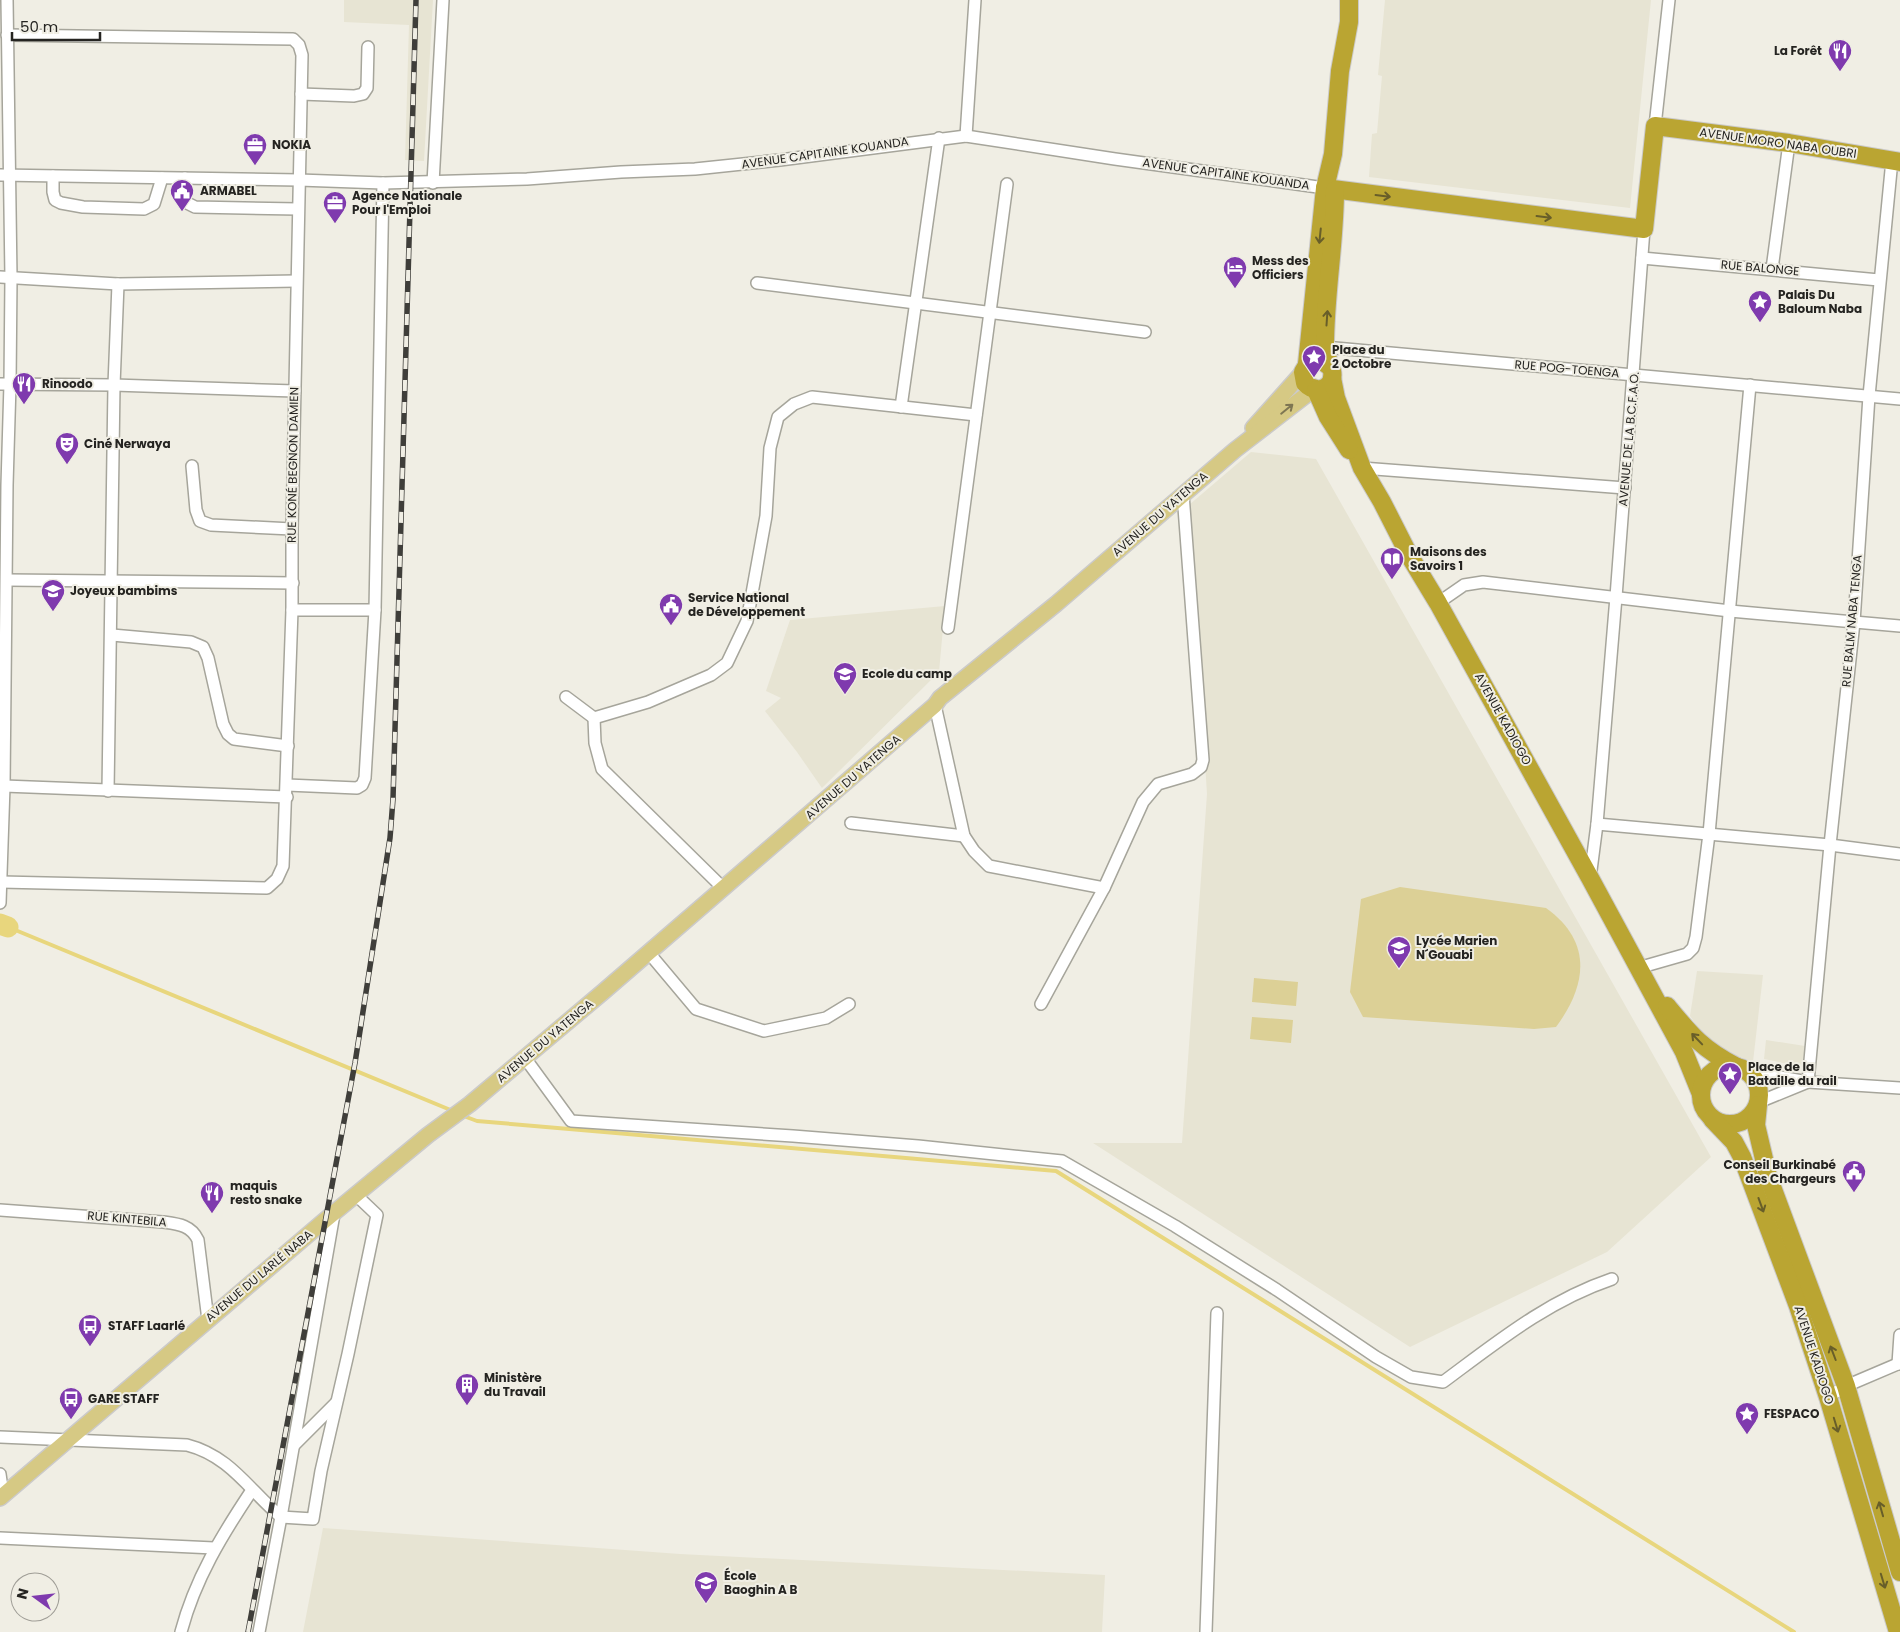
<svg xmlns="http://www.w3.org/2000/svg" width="1900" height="1632" font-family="Poppins,sans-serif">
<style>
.built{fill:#e7e4d3}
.pitch{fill:#dcd096}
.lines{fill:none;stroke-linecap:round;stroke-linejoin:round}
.stream{stroke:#e8d67d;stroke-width:4}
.river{stroke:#e8d67d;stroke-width:21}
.minor-casing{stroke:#a6a59b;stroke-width:14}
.major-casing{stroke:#cbcaca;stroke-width:18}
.highway-casing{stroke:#cbcaca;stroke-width:20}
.minor{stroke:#fff;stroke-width:11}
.major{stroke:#d6c984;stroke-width:15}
.highway{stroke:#baa532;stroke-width:18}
.rail-casing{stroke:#3f3e3a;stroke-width:5.5}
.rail{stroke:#f0eee4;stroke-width:4;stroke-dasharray:11;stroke-linecap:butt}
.oneway{stroke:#685e29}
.oneway2{stroke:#7e7652}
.labels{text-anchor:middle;stroke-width:4;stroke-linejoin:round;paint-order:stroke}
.poi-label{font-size:12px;font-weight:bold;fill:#252421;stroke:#f0eee4;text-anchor:start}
.street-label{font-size:12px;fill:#252421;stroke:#f0eee4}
</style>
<rect width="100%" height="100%" fill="#f0eee4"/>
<g class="built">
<path d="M344,0h89l-9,161 -19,-1 4,-135 -65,-3z"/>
<path d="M1385,0h266l-21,208 -261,-31 3,-43 5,-1 5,-57 -4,-1z"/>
<path d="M1251,452l65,7 395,698 -104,95 -197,95 -317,-204h89l25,-349 -18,-289z"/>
<path d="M945,606l-6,66 -117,116 -25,-36 -32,-41 16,-13 -15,-7 24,-71z"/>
<path d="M1697,971l66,4 -10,87 -21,-8 -16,-10 -14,-11 -12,-17z"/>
<path d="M1766,1040l39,6 -3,21 -38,-8z"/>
<path d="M323,1528l357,26 425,21 -3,57h-799z"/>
</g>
<g class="pitch">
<path d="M1400,887l146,21c46,33 42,76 10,119l-22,2 -171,-12 -13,-25 11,-93z"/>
<path d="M1254,978l44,4 -2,24 -44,-4z"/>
<path d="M1252,1017l41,3 -2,23 -41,-4z"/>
</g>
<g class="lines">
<g class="stream">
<path d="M8,927l445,184"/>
<path d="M461,1115l16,6 579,50 738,461"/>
</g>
<path class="river" d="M0,924l8,3"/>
<g class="minor-casing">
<g id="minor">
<path d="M301,94l53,2 9,-2 4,-6 1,-41"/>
<path d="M1655,126l14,-126"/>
<path d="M966,136l9,-136"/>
<path d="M0,175l299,5 84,3 144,-4 94,-7 74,-3 85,-9 186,-24 149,23 210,29"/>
<path d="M53,176v16l2,8 6,3 22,4 61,2 10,-5 8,-26"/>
<path d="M185,178l-1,19 3,6 8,4 103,2"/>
<path d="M433,183l10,-183"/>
<path d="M1642,258l237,22"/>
<path d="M1772,269l17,-126"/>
<path d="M0,277l118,7 178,-3"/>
<path d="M757,283l388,49"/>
<path d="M1324,347l576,52"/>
<path d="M0,384l114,1 181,6"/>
<path d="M901,407l38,-269"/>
<path d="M192,466l4,44 4,11 11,4 81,4"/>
<path d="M1362,468l263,20"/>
<path d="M7,580l286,3"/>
<path d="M1438,603l26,-18 19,-3 247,29 170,15"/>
<path d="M292,610h83"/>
<path d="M948,628l59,-444"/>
<path d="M112,635l79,7 12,5 5,11 15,66 5,10 6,5 54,7"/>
<path d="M566,697l28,21 54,-16 63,-27 16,-12 20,-42 19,-105 4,-68 8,-31 16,-13 18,-7 164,18"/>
<path d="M935,705l29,131 10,15 15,15 115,22"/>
<path d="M594,718l1,25 7,26 122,120"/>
<path d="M287,785l70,3 5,-3 3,-7 10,-168 8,-427"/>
<path d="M4,786l283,11"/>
<path d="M108,791l6,-406 4,-101"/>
<path d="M851,823l113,13"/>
<path d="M1597,824l233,21 70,9"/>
<path d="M1590,878l7,-54 19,-227 28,-368"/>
<path d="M1,882l266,6 10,-9 6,-13 9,-256v-81l10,-474 -3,-10 -6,-6 -286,-4"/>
<path d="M0,903l4,-117 3,-301 3,-101 1,-106 -4,-278"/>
<path d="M649,953l47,56 68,22 62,-13 23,-14"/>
<path d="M1638,968l49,-14 6,-6 3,-11 13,-103 41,-449"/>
<path d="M1041,1004l63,-116 39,-86 15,-18 34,-10 9,-7 2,-7 -20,-266"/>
<path d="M525,1058l46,63 222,15 125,10 144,15 113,65 102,64 99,67 35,20 32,5c54,-40 104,-81 169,-103"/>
<path d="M1746,1071l62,11 92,6"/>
<path d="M1808,1082l22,-237 24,-223 15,-226 23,-236"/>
<path d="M1759,1102l49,-20"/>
<path d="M0,1210l163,12c15,2 28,3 35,18l10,80"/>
<path d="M1898,1364l2,-29"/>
<path d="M1828,1397l18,-11 54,-23"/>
<path d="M0,1437l187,8c43,11 62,45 94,72l32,2 8,-48 27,-117 29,-139 -21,-20"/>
<path d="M294,1445l42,-42"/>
<path d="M0,1474l3,21"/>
<path d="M0,1538l214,10"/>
<path d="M181,1632c14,-53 41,-97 71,-142"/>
<path d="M259,1632l22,-115 53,-303"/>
<path d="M1206,1632l11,-319"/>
</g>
</g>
<g class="major-casing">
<g id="major">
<path d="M1253,428l50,-56"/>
<path d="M0,1498l324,-277 104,-86 42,-31 133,-112 332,-287 5,-7 116,-94 179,-154 79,-61"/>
</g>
</g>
<g class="highway-casing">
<g id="highway">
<path d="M1325,188l319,41 11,-103 134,17 111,19"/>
<path d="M1307,364l18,-176 8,-34 7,-83 9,-49v-22"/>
<path d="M1329,366l-8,-6 -12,2 -6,10 2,11c8,9 23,9 27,-4 3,-11 -8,-22 -7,-33 0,-52 10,-104 10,-156"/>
<path d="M1332,378l4,20 26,70 20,34 27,53 29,48 152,275 94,174 17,42"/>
<path d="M1316,390l12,27 21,33"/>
<path d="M1667,1006c24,29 35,43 70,61"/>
<circle cx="1730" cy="1095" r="29"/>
<path d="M1758,1105l-2,20 12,51 78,210 54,186"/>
<path d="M1712,1119l22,23 8,15 56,149 30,91 70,235"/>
</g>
</g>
<use href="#minor" class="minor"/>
<use href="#major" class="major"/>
<use href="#highway" class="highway"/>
<g class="rail-casing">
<path id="rail" d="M248,1632l107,-569 35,-225 3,-39 23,-799"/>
</g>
<use href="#rail" class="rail"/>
</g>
<defs><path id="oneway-shaft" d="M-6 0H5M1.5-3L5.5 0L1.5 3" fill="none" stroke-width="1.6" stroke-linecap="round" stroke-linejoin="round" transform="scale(1.25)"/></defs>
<g class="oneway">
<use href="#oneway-shaft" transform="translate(1383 196) rotate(7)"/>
<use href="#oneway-shaft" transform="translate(1544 217) rotate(7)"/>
<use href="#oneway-shaft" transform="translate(1320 236) rotate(96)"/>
<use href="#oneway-shaft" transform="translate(1327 318) rotate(-86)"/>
<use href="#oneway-shaft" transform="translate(1697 1039) rotate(-134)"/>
<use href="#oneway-shaft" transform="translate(1761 1205) rotate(70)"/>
<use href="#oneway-shaft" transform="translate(1833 1353) rotate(-111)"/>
<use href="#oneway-shaft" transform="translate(1836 1425) rotate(73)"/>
<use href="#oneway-shaft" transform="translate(1881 1509) rotate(-106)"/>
<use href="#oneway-shaft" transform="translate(1883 1581) rotate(73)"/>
</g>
<use class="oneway2" href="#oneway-shaft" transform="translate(1287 409) rotate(-39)"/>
<defs>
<g id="restaurant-pin" transform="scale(1.25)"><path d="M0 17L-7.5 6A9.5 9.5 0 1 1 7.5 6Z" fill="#7f3aae" stroke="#f0eee4"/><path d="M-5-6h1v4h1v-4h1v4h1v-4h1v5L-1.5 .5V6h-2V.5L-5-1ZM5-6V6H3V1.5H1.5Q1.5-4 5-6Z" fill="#fff"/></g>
<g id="office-pin" transform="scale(1.25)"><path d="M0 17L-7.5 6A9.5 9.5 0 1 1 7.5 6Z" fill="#7f3aae" stroke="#f0eee4"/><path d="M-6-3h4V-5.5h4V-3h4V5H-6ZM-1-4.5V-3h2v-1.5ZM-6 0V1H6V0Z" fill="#fff"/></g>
<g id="civic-pin" transform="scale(1.25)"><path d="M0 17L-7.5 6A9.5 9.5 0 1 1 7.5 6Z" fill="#7f3aae" stroke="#f0eee4"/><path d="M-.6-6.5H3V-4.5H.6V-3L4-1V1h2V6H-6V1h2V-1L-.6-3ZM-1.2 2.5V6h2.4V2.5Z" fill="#fff"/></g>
<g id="hotel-pin" transform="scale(1.25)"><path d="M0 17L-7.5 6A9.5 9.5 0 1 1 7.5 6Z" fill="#7f3aae" stroke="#f0eee4"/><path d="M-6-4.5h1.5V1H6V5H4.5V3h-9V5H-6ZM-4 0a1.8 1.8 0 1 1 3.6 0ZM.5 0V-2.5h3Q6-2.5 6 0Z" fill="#fff"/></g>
<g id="sight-pin" transform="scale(1.25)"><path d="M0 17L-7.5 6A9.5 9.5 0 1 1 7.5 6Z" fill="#7f3aae" stroke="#f0eee4"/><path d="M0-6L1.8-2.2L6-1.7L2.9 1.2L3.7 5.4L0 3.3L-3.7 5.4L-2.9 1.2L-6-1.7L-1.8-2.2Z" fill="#fff"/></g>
<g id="theatre-pin" transform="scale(1.25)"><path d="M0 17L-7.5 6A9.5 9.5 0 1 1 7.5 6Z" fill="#7f3aae" stroke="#f0eee4"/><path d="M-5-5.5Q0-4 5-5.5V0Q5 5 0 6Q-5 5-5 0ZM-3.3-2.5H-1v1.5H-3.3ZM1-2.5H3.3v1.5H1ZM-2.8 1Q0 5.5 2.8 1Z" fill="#fff"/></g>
<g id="library-pin" transform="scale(1.25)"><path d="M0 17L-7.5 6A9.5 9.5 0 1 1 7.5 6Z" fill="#7f3aae" stroke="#f0eee4"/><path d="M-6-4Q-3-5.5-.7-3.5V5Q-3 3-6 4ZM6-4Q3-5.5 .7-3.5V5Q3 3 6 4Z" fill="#fff"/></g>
<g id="school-pin" transform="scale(1.25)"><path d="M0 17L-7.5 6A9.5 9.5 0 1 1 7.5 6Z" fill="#7f3aae" stroke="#f0eee4"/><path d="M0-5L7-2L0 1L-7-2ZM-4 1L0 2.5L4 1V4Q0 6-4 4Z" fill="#fff"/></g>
<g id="bus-pin" transform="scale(1.25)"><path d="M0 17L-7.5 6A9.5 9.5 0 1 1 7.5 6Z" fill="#7f3aae" stroke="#f0eee4"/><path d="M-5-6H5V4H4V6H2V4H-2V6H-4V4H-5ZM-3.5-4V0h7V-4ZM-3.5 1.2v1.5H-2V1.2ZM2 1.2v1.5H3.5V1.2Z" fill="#fff"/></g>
<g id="building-pin" transform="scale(1.25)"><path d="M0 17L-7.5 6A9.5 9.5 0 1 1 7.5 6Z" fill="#7f3aae" stroke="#f0eee4"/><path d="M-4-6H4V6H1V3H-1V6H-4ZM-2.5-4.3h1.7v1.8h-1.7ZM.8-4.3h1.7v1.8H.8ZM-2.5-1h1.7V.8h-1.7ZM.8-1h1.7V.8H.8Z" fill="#fff"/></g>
</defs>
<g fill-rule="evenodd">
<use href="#restaurant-pin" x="1840" y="51"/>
<use href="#office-pin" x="255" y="145"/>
<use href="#civic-pin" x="182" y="191"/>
<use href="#office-pin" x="335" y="203"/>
<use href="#hotel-pin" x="1235" y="268"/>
<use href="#sight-pin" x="1760" y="302"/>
<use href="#sight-pin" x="1314" y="357"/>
<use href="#restaurant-pin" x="24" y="384"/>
<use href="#theatre-pin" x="67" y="444"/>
<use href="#library-pin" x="1392" y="559"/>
<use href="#school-pin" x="53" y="591"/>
<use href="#civic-pin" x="671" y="605"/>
<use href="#school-pin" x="845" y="674"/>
<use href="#school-pin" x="1399" y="948"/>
<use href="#sight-pin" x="1730" y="1074"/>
<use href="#civic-pin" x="1854" y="1172"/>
<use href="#restaurant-pin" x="212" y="1193"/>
<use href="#bus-pin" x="90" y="1326"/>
<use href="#building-pin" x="467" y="1385"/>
<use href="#bus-pin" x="71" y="1399"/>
<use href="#sight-pin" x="1747" y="1414"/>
<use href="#school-pin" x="706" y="1583"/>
</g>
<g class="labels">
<g class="poi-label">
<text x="1822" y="55" text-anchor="end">La Forêt</text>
<text x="272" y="149">NOKIA</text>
<text x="200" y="195">ARMABEL</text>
<text x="352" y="200">Agence Nationale<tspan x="352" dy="14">Pour l'Emploi</tspan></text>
<text x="1252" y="265">Mess des<tspan x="1252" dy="14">Officiers</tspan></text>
<text x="1778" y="299">Palais Du<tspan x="1778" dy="14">Baloum Naba</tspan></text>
<text x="1332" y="354">Place du<tspan x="1332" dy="14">2 Octobre</tspan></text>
<text x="42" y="388">Rinoodo</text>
<text x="84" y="448">Ciné Nerwaya</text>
<text x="1410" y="556">Maisons des<tspan x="1410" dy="14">Savoirs 1</tspan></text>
<text x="70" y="595">Joyeux bambims</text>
<text x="688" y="602">Service National<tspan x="688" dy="14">de Développement</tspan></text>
<text x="862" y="678">Ecole du camp</text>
<text x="1416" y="945">Lycée Marien<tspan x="1416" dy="14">N´Gouabi</tspan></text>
<text x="1748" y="1071">Place de la<tspan x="1748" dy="14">Bataille du rail</tspan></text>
<text x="1836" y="1169" text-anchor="end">Conseil Burkinabé<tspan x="1836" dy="14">des Chargeurs</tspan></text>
<text x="230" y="1190">maquis<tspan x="230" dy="14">resto snake</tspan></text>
<text x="108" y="1330">STAFF Laarlé</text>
<text x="484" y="1382">Ministère<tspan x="484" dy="14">du Travail</tspan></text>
<text x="88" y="1403">GARE STAFF</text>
<text x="1764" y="1418">FESPACO</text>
<text x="724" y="1580">École<tspan x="724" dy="14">Baoghin A B</tspan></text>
</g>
<g class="street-label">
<text transform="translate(1778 143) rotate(8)" y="4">AVENUE MORO NABA OUBRI</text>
<text transform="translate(825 153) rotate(-8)" y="4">AVENUE CAPITAINE KOUANDA</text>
<text transform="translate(1226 174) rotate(8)" y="4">AVENUE CAPITAINE KOUANDA</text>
<text transform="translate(1760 268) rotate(5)" y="4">RUE BALONGE</text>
<text transform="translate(1567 369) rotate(5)" y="4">RUE POG-TOENGA</text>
<text transform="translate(1629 439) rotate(-85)" y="4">AVENUE DE LA B.C.F.A.O.</text>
<text transform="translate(293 465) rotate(-89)" y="4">RUE KONÉ BEGNON DAMIEN</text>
<text transform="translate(1160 514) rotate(-41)" y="4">AVENUE DU YATENGA</text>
<text transform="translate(1852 621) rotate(-85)" y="4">RUE BALM NABA TENGA</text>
<text transform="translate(1503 719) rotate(61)" y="4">AVENUE KADIOGO</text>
<text transform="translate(853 777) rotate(-41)" y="4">AVENUE DU YATENGA</text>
<text transform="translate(545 1041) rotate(-40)" y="4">AVENUE DU YATENGA</text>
<text transform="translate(127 1219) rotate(5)" y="4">RUE KINTEBILA</text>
<text transform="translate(259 1276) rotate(-40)" y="4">AVENUE DU LARLÉ NABA</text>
<text transform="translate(1814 1355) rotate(72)" y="4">AVENUE KADIOGO</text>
</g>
</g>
<g transform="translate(35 1597) rotate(285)"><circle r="24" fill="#f0eee4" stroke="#9f9d96"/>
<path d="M0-4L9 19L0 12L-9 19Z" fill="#7f3aae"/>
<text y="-8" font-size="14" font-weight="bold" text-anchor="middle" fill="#252421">N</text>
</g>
<path d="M12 32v8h88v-8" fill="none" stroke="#252421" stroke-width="2.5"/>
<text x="20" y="32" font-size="15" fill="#252421" stroke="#f0eee4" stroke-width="4" paint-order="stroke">50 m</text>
</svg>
